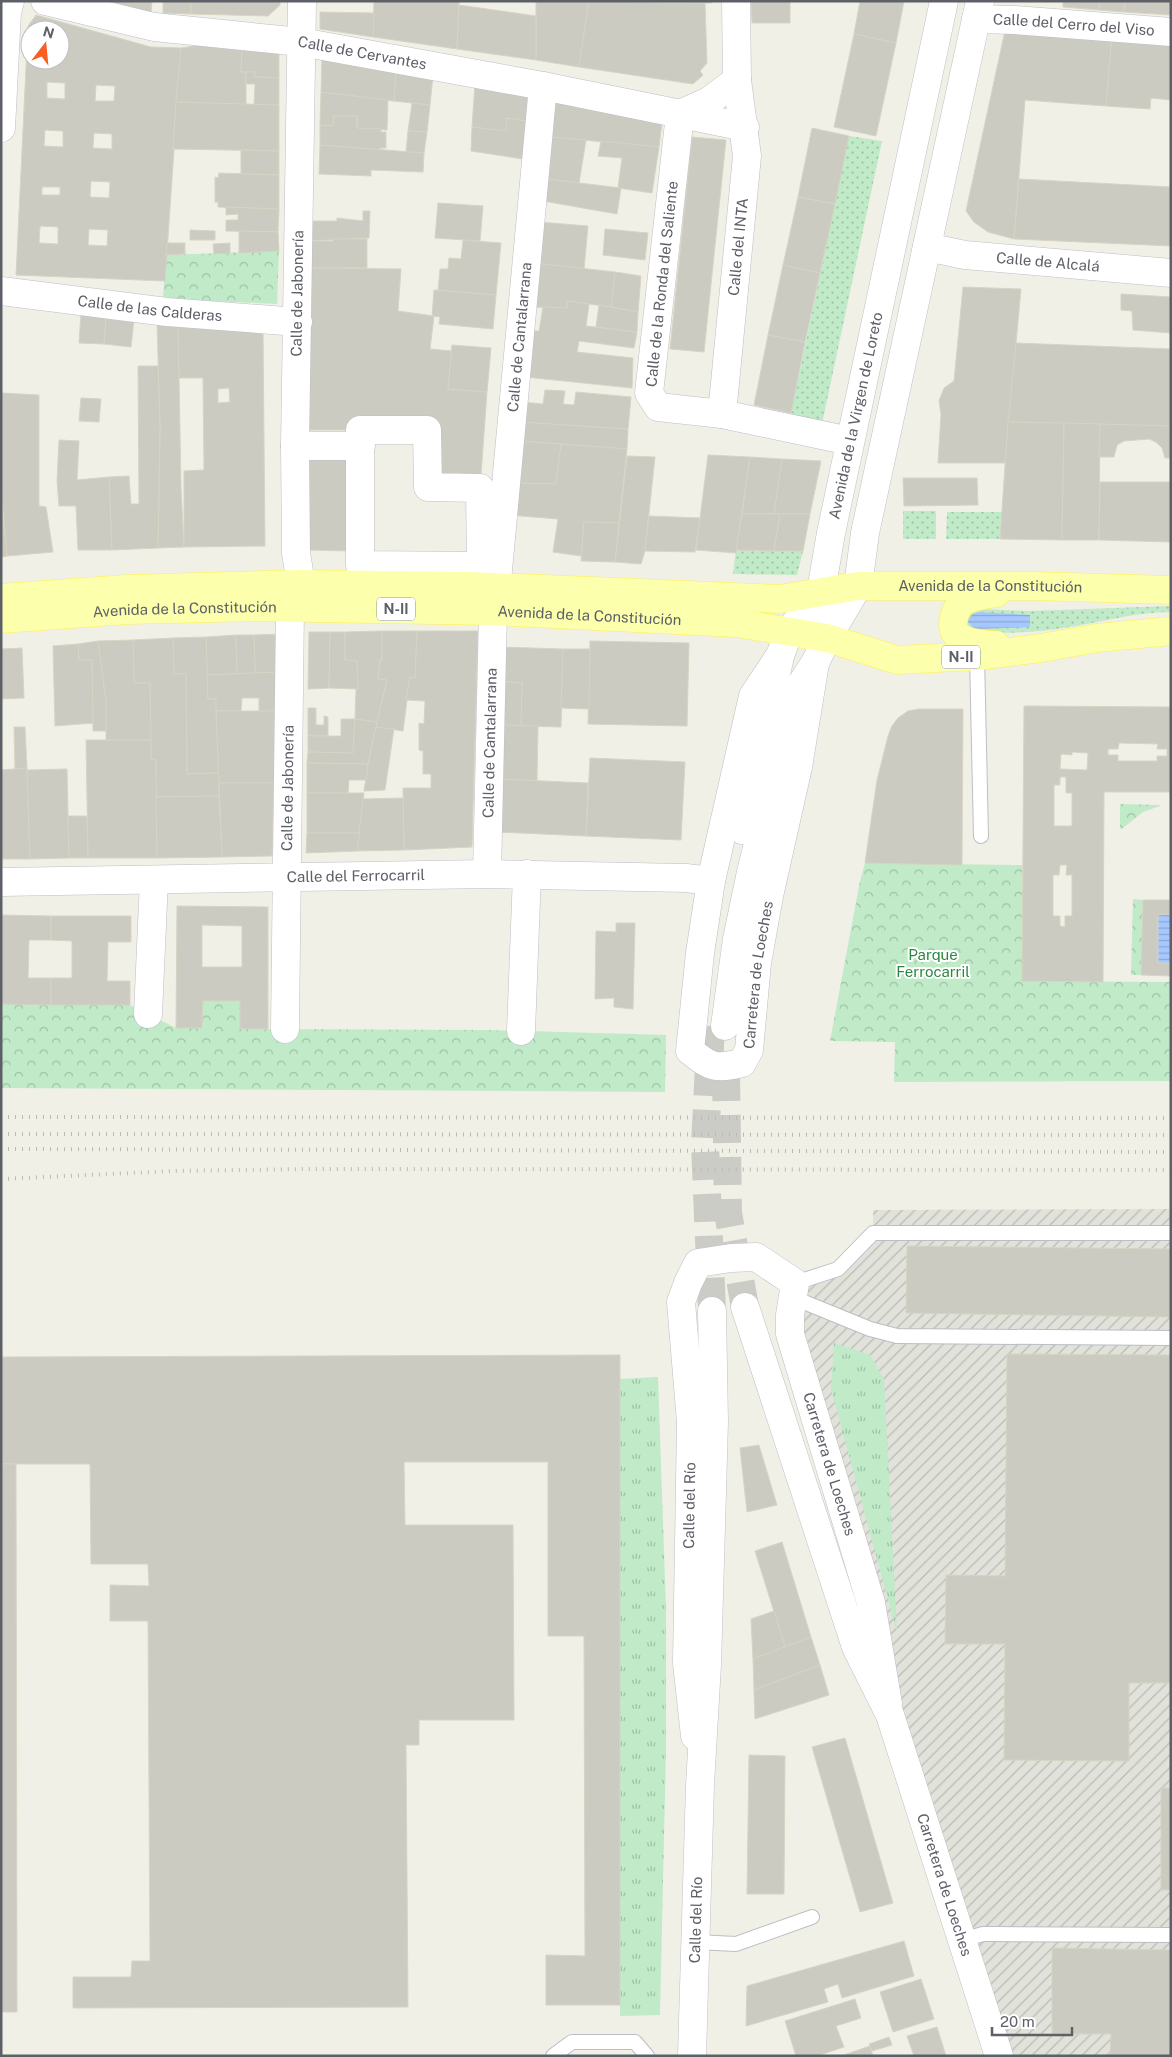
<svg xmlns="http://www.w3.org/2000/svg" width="1172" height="2057" font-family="'Public Sans',sans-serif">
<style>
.industrial{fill:url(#industrial-furrows)}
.grass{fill:url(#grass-tufts)}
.forest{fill:url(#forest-crowns)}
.garden{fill:url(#garden-dots)}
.water{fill:url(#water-rules)}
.building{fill:#cccbc2;stroke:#d6d4c3;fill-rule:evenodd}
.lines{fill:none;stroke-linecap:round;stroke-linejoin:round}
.secondary-tunnel{stroke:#ccccc6;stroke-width:28;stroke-dasharray:28 14;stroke-linecap:butt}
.lane-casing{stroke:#bdbec5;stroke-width:16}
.street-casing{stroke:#bdbec5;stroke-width:29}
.secondary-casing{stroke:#bec0c7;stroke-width:29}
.primary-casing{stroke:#feef51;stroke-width:29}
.lane{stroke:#fff;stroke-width:14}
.street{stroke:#fff;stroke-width:28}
.secondary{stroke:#fff;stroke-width:28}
.primary{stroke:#fcffac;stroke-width:28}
.rail{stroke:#b9b9ba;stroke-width:4;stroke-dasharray:1 6;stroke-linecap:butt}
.labels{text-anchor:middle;stroke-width:4;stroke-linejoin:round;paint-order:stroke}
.shield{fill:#fff;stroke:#8e9095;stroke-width:1}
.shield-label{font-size:14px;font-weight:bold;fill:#5d6067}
.street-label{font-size:15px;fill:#5d6067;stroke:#fff}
.park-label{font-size:15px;fill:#2d8642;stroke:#fff}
</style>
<defs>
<pattern id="industrial-furrows" width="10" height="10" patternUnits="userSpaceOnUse" patternTransform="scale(1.25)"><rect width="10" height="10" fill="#e1e2da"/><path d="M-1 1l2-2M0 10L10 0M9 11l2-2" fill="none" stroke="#babbb5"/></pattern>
<pattern id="grass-tufts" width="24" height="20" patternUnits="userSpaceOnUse" patternTransform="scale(1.25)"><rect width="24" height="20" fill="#c0eac8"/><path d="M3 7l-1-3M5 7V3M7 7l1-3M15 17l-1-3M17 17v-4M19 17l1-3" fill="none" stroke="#9fc1a6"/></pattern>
<pattern id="forest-crowns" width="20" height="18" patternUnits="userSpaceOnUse" patternTransform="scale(1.25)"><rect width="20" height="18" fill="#c0eac8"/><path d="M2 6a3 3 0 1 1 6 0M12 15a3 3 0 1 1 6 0" fill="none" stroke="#9fc1a6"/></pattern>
<pattern id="garden-dots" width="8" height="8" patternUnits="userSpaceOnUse" patternTransform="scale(1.25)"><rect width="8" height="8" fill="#c0eac8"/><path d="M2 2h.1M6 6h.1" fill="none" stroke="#9fc1a6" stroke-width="1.8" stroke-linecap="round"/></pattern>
<pattern id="water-rules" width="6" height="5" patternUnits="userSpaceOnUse" patternTransform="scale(1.25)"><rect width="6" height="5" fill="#a7c8ff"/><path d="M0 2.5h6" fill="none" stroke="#8ba6d2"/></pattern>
</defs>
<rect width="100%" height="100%" fill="#f1f0e6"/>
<path class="industrial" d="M1171,1209v847h-172l-209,-741 5,-32 43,-14 35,-36v-23z"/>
<g class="grass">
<path d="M834,1343l36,12 14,24 13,253 -66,-243z"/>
<path d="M658,1377l8,232v141l-6,265 -40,1 -1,-637z"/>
</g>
<g class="forest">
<path d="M279,251l-2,53 -114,-5 3,-44z"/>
<path d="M1120,804l40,1v1l-17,6 -20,16 -3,1z"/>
<path d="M865,863l157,2v116l149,1v99l-277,1 1,-40 -65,-1 30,-160z"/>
<path d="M1133,899l10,1 -2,75h-10z"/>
<path d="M203,1001h37v28l247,1 179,5 -1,57 -664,-4v-84l129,1 46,23h26z"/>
</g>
<g class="garden">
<path d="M849,136l33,5 -60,283 -31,-11z"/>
<rect x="903" y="511" width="33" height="28"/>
<path d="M947,512h55l-2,27h-54z"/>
<path d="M736,550l67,1 -6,24 -64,-1z"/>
<path d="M1171,606v6c-39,0 -76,12 -114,17 -28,4 -56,4 -84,4l-8,-4 1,-15 14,-5 50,2z"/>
</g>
<g class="water">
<path d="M980,612l50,3v12l-56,2 -6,-7c2,-7 5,-9 12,-10z"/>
<path d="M1171,914v49h-13v-48z"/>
</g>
<g class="building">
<path d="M108,1h44l-1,12z"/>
<path d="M163,1h28v13l-28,-1z"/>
<path d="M191,1h89v4l-12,11 -77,-2z"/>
<path d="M374,1h85l-2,48 -84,-12z"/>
<path d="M536,1h53l-10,66 -43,-7z"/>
<path d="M589,1l116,2 2,60 -7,8 3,4 -10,9 -114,-17z"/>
<path d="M653,1h59v2h-52z"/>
<path d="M751,1h39v22h-38z"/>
<path d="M860,1h44l-8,42 -42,-9z"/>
<path d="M1063,1h37l-1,9 -36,-3z"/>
<path d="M1100,1h25l-1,11 -25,-2z"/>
<path d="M1125,1h46v14l-47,-3z"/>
<path d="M459,5l77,11v44l-79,-11z"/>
<path d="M320,12l54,1 -1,24 -53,-8z"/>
<path d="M36,15l115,32 30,1 -16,233 -149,-6 12,-249zM30,30h30v30h-30zM47,82l18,1v16l-18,-1zM96,85l19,1 -1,15h-19zM45,130l18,1v16l-19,-1zM94,133l18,1v15l-19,-1zM91,181l19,1 -1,16 -19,-1zM42,187h18v8h-18zM40,226l18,1v17l-19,-1zM89,229l19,1 -1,16 -19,-1z"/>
<path d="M1006,26l106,8 -6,72 -81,-6 -11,139 -26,-7 -14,-10 -8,-11z"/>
<path d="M854,34l42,9 -20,93 -42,-9z"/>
<path d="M1112,34l59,5v61l-20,-2 -1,11 -44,-3z"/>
<path d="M200,45l42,3 -1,24h5v33l-70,-3 5,-54z"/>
<path d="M242,48l37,3v27l-24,-1v-5h-14z"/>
<path d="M322,58l74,12 -2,31 -73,-9z"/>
<path d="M396,70l37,6 -3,29 -36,-4z"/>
<path d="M246,72h9v5l24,1v27h-25l1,-21h-9z"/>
<path d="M475,83l56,8 -5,30 -19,-3 -1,13 -34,-4z"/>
<path d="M321,92l67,8 -1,30 -30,-2v-12h-23l-1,10 -13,-1z"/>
<path d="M553,96l110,19 -4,32 -109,-10z"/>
<path d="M176,102l103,3v46l-106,-2z"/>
<path d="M412,103l18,2 -3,27 -19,-1z"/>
<path d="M334,116h23v12l24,1v3h5v16h-6v2l-60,-5v-20l13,1z"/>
<path d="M507,118l19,3 -3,38 -52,-8 1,-24 34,4z"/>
<path d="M812,128l37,8 -14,68 -37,-7z"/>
<path d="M408,131l19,1 -3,21 -18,-1z"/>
<path d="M550,137l36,3 -7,43 -33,-4z"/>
<path d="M692,137l34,3 -22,212 -34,-3z"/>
<path d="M601,141l58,6 -7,46 -34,-5 4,-30 -24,-2z"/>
<path d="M320,145l104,8 -1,19 -52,-2v6l-52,-2z"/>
<path d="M241,150l38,1v24l-38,-1z"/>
<path d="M219,173l60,2v34l-61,-2v-5h-3v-25l3,1z"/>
<path d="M546,179l75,9 -4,26 -74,-13z"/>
<path d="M1019,179l152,8v59l-157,-7z"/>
<path d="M798,197l37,7 -15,69 -37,-8z"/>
<path d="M438,203l45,3 -3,35 -45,-3z"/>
<path d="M226,207l53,2 -1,23 -52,-1v-11h12v-6l-12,1z"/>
<path d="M363,211h7l-1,27 -62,3v-20h30v-3l26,3z"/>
<path d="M539,222l49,4 -4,44 -50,-7z"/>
<path d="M605,229l43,4 -3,27 -42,-5z"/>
<path d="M190,230l25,1v9h-25z"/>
<path d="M239,231l39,1 1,19 -40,2z"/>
<path d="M333,239h34v29h-61l1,-27h26z"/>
<path d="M463,240l38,3 -5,52 -58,-5 2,-21h8l1,-11 12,1z"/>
<path d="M167,243h18v11l-19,1z"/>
<path d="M230,243v10l-16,1 -1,-10z"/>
<path d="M534,263l81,9 -4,35 -44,-6v7l-37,-1z"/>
<path d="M783,265l37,8 -15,69 -37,-7z"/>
<path d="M306,268l95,1 -3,42 36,5 -4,33 22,2 -4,38 39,3 -7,96 -52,-1 -1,-57h-121z"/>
<path d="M615,272l26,4 -3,36 -27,-5z"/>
<path d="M963,287l58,2 -16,174h-67l3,-49 -2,-13 5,-13 10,-7z"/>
<path d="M434,290l62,5 -3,34 -54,-5 1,-7 -8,-1z"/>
<path d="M1121,294l50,3v36l-38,-3 -1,-19 -11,-1z"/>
<path d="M567,301l22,3 -3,22 51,6 -3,16 -55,-7 -2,11 56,6 -1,30 -107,-11 5,-46h9l4,-24 24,1z"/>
<path d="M599,305l39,7 -1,20 -41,-5z"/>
<path d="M81,313l25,3 -2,28 -25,-1z"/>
<path d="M106,316l28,3 -3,28 -27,-3z"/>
<path d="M157,321l21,2 3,164 3,60 -26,1 2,-121z"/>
<path d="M178,323l85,7 2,216 -81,1v-76l20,-1 -1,-92h-24zM229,388l1,14 -12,1v-14z"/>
<path d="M768,335l37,7 -14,71 -37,-8z"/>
<path d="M1016,343l155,6v77l-163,-4z"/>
<path d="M452,345l39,3 -4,44 -39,-3z"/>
<path d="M138,366h20l2,61 -2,121 -46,2 -3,-73 20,-1 2,28h8z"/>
<path d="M545,390l20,1 -2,13 11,1 2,-13 55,5 -3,32 -108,-7 3,-20 20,2z"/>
<path d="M2,393l37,2v111l7,1 7,45 -46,4 -5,-61z"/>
<path d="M81,398l20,1 -2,23 -20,-1z"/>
<path d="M520,422l108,7 -1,20 -108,-8z"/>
<path d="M1008,422l56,1 -2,117 -62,-1z"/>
<path d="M1064,423l36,1 -1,116h-37z"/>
<path d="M1100,424l71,2v32h-6l-3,-10 -6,-6 -7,-3 -25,2 -7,4 -3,12h-15z"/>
<path d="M59,440l20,1 -2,39 32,-3 3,73h-34l-2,-44h-17l-2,-25z"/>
<path d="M519,441l42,3 -5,40 -42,-1z"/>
<path d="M561,444l66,5 -8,74 -35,-1 -3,34 -28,-4 5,-33 -49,-4 5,-32 42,1z"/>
<path d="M306,452h44v99l-44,-1z"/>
<path d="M708,455l42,2 -14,96 -40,-3z"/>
<path d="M627,456l28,1 -10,94 -4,13 -26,-2z"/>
<path d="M750,457l32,2 -8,55h-32z"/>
<path d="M782,459l39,2 -11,53h-36z"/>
<path d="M903,478h74l1,27 -74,1z"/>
<path d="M1100,482h71v60l-72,-2z"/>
<path d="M1,496l6,60 -6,1z"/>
<path d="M742,514h38l-6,37 -38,-1z"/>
<path d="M780,514h30l-7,37h-29z"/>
<path d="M649,516l51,2 -5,34 -50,-1z"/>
<path d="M584,522l35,1 -4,39 -34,-1z"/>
<path d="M382,631v30l-2,-1 -2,19 9,1 -10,42 -22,-3 1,-30h2l-1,-28 -12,-1v-28z"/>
<path d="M382,631h35l-2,47 -5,-1 -7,54 -27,-4 11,-47 -9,-1 2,-19 2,1z"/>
<path d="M417,631h61l-6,216 -68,3 -1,-62h28v-14h-8v-23l-4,-1v-27l5,1 1,-23 -19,-1 4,-23 5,1z"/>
<path d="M309,632h21l-1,56 -21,1z"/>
<path d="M330,632h15v28l12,1 1,28 -29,-1z"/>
<path d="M281,634v38l-26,1 -1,-38z"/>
<path d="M236,635l1,39 -30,1 -1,-38z"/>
<path d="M236,635h18l1,38 -18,1z"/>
<path d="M206,637l2,62h8l3,74 -32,1 -1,-100h-12l-1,-36z"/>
<path d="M173,638l1,36h12l1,100 32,-1v23l-63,1v-37h-5l-1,-77h-16l-1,-43z"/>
<path d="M133,640l1,43h16l1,57h-45v-38l-8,-61z"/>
<path d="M98,641l8,61v29h-13l-1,-71h-13l-1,-16z"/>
<path d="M590,641l99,2 -2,83 -99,-2z"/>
<path d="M78,644l1,16h13l1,63 -38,3 -2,-80z"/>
<path d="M501,647l62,2 -2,78 -40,-1 1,-43 -22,-2z"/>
<path d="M22,648l2,50 -23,1v-50z"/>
<path d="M563,649h27l-1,60 -28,-1z"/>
<path d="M281,672v39l-22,1v-14h-17l-1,13h-25v-12h-8l-1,-24z"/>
<path d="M500,681l22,2 -1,43 -22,-1z"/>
<path d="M1024,706l147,1v85h-67l-1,190 -81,-1zM1119,743l39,1 -1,5h10v7h-10v5h-39v-6h-10v-6h10zM1072,752l16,1 -1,17 -27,-1 1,-15 11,1zM1060,777h6v16h6v33h-18v-41h6zM1060,865h7l-1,10h6v41h-7v11l-5,-1v-10h-7v-41h6z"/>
<path d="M308,708h8v17h8v-9l4,1v19h-20z"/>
<path d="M919,709h44l-1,156 -97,-2 12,-83 11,-44 4,-10 6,-8 10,-7z"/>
<path d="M216,711h65v72h-62z"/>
<path d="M341,719h14l-2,34 -45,-1v-16h33z"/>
<path d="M355,719l22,3 -9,42 -61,-1 1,-11 45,1z"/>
<path d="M499,725l39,1 -1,55 -39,-2z"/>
<path d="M14,727h11l2,41 -12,1z"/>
<path d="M376,727l18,2 -9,61 -21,1 4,-27z"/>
<path d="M86,740h65v20h5l1,98h-69z"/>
<path d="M590,758l95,4 -4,78 -95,-4z"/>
<path d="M307,763l61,1 -2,16h-17l-1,13h-41z"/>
<path d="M27,768l3,91h-29v-89z"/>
<path d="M67,769l2,89 -39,1 -3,-89z"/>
<path d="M498,779l90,4 -2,53 -89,-4z"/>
<path d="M219,783h55l-2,73 -50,1z"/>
<path d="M307,793h57l-4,40h-53z"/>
<path d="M219,796l3,61 -65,1 -1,-61z"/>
<path d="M403,798l1,52 -47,1 6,-52z"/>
<path d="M68,816h19l1,42h-19z"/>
<path d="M307,833h53l-3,18 -51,2z"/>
<path d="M1143,900h28v14l-13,1v48h13v13l-30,-1z"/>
<path d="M177,906l91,1v122h-28v-28h-37l-1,27h-26zM202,925l40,1v41h-40z"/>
<path d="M1,915l50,1v24h-22l-1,38h23v27l-50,-1z"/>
<path d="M51,916h80v26h-23l-1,39h23v24h-79v-27h21v-37l-21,-1z"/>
<path d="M616,923h19l-2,86 -19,-2v-9l-19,1 1,-68 20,1z"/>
<path d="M907,1246l264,3v68l-265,-4z"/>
<path d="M1007,1354l164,1v328h-42v78l-125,-1 1,-116h-60l1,-69 59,1z"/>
<path d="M620,1355v650h-74v-50l39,1 -1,-320h-36v-174h-144l1,63h108l1,195h-95v25h-13l2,262 -335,1v-31h58l1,-16h18l-2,-340h-38v-36l39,1 -1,-22h-57l-1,-100h-89v-107z"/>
<path d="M759,1445l18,60 -30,7 -7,-64z"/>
<path d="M1,1464h15l1,548h-16z"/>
<path d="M782,1542l29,95 -26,10 -30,-96z"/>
<path d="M774,1611l11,36 -32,12 -2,-40z"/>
<path d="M811,1637l9,28 -66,25 -1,-31z"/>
<path d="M820,1665l9,30 -74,24 -1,-29z"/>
<path d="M845,1738l48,165 -33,9 -48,-165z"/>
<path d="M749,1755l36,1 -1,138h-37z"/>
<rect x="1161" y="1788" width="10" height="102"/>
<path d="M904,1941l10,35 -72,22 -4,-14 -14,5 4,13 -82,24 1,-40z"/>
<path d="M1052,1948l119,2v106h-61l1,-22h-59z"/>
<path d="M921,1979l13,40 -41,13 -13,-40z"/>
<path d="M855,1999l6,19 -25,8 8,21 -27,9h-21l-11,-35z"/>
<path d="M937,2027l9,29h-32l-7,-20z"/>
<path d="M889,2037l3,8 -20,6 -3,-7z"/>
<path d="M870,2046l3,10h-32z"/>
</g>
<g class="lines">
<g class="secondary-tunnel">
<path d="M711,1026l-6,119 7,166"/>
<path d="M726,1073l2,140 17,94"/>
</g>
<g class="lane-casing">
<g id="lane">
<path d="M977,656l4,180"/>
<path d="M795,1283l43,-14 35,-36h298"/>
<path d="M794,1298l76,31 27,7 274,2"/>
<path d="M962,1940l21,-6h10l178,1"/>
<path d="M696,1942l40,2 76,-27"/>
<path d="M553,2056l19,-14h63l12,14"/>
</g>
</g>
<g class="street-casing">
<g id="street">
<path id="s1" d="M45,1l109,26 147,15 242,44 202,41"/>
<path id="s2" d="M976,19l38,1 157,12"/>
<path d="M680,114l-31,279 9,14 64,7 128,27"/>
<path d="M680,114l29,-13 28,-21"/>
<path d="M1,128l6,-116 3,-11"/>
<path id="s3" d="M927,247l38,8 206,18"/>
<path id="s4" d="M1,291l166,21 131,10"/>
<path id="s5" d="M722,414l25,-258 -10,-76 -1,-79"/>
<path d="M360,430h67l1,57 52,1 1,78 -121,-1z"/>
<path d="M295,446h66"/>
<path id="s6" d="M497,581l46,-495"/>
<path id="s7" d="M301,584l-5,-31 -1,-107 7,-445"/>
<path id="s8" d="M779,657l-26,39 -42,185 -11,72 -10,98c22,17 25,18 52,12l7,-13 8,-87 12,-67 29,-129 17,-104"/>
<path id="s9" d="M487,874l6,-263"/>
<path id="s10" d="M1,882l486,-8 199,4 25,3"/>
<path d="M148,1014l6,-134"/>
<path id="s11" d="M285,1029l5,-422"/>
<path d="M521,1031l6,-157"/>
<path id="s12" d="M695,1736l-8,-73 4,-241 -10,-120 7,-19 10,-20 33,-5 25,-1 39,26 -5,32v19l81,269 17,101"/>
</g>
</g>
<g class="secondary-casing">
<g id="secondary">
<path id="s13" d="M824,614l-3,-23 10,-58 113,-532"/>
<path d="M742,830l38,-174 9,-25 32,-40"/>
<path d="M725,1026l12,-87 14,-67 45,-180 19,-29 12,-25 31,-52 7,-53 115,-532"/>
<path id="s14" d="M745,1307l111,340 34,68 109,341"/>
<path id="s15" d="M692,2056l8,-271 7,-120 7,-243 -2,-111"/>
</g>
</g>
<g class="primary-casing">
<g id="primary">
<path d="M996,593c-11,2 -22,3 -31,8 -6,3 -9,9 -11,16 -7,26 24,27 42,28"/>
<path id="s16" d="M1,598l126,-9 174,-5 168,2 311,13 78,-13h176l137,4"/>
<path id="s17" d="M1,619l126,-9 130,-3 236,4 244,12 90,15 70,22 80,-4 64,-8 56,-10 74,-7"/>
</g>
</g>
<use href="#lane" class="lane"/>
<use href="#street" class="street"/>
<use href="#secondary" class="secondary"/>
<use href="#primary" class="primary"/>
<g class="rail">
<path d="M1,1117l1170,1"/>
<path d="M1,1134l1170,1"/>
<path d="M1,1149l1170,3"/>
<path d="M1,1179l173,-8 134,-2 863,1"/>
</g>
</g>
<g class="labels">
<g class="shield">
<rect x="377" y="597.5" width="38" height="23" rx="4"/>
<rect x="942" y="645.5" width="38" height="23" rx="4"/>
</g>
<g class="shield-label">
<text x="396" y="614">N-II</text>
<text x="961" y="662">N-II</text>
</g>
<g class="street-label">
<text dy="5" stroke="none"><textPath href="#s2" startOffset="98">Calle del Cerro del Viso</textPath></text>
<text dy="5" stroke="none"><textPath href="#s1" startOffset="322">Calle de Cervantes</textPath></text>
<text dy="5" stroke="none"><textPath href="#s5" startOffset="168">Calle del INTA</textPath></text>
<text dy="5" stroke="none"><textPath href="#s3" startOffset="122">Calle de Alcalá</textPath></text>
<text transform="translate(662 284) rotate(-84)" y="5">Calle de la Ronda del Saliente</text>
<text dy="5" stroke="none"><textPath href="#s7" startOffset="291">Calle de Jabonería</textPath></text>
<text dy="5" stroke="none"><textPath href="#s4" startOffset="150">Calle de las Calderas</textPath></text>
<text dy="5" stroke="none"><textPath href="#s6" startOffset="245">Calle de Cantalarrana</textPath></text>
<text dy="5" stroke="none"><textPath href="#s13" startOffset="202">Avenida de la Virgen de Loreto</textPath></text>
<text dy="5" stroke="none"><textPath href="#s16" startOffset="991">Avenida de la Constitución</textPath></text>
<text dy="5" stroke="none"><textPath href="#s17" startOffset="184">Avenida de la Constitución</textPath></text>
<text dy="5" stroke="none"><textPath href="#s17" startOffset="589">Avenida de la Constitución</textPath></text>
<text dy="5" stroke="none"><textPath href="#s9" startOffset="131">Calle de Cantalarrana</textPath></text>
<text dy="5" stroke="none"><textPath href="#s11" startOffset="241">Calle de Jabonería</textPath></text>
<text dy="5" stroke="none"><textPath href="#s10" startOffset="355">Calle del Ferrocarril</textPath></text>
<text dy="5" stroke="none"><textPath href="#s8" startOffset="555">Carretera de Loeches</textPath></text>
<text dy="5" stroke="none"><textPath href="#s12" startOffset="770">Carretera de Loeches</textPath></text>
<text dy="5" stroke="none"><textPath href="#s12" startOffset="231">Calle del Río</textPath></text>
<text dy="5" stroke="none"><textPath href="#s14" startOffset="612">Carretera de Loeches</textPath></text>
<text dy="5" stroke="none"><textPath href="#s15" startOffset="136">Calle del Río</textPath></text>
</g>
<g class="park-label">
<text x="933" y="960">Parque<tspan x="933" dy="17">Ferrocarril</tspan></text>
</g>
</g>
<rect width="1172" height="2057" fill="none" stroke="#5d6067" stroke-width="5"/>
<g transform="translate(45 45) rotate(16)"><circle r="24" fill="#ffffff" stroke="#bebfc2"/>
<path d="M0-4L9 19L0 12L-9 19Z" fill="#f95e24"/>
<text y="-8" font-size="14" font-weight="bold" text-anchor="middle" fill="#5d6067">N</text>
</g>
<path d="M992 2027v8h80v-8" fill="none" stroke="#5d6067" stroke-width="2.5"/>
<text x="1000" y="2027" font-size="15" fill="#5d6067" stroke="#ffffff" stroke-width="4" paint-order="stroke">20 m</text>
</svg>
